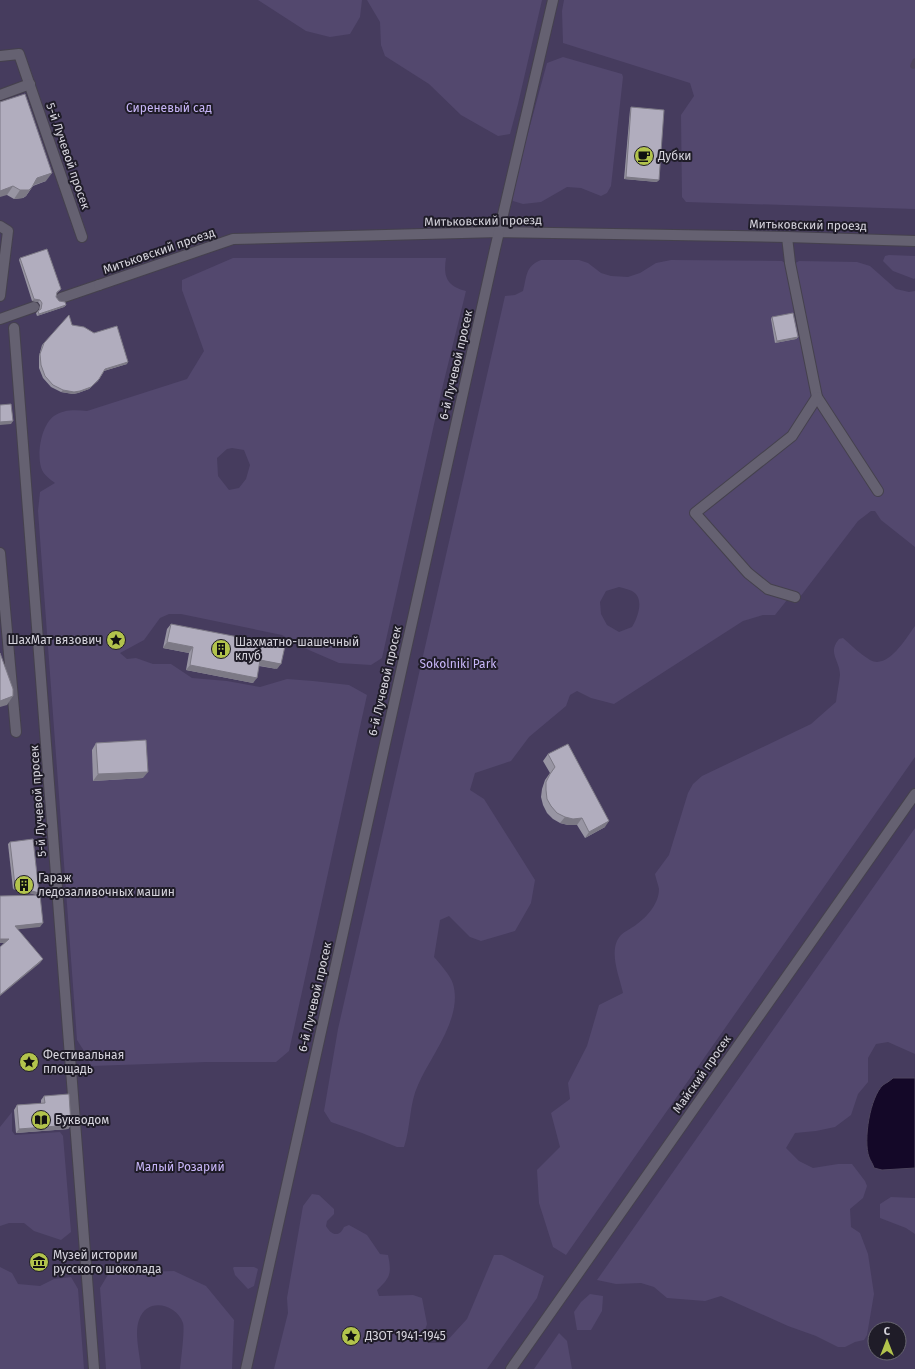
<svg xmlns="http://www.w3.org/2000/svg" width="915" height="1369" font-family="'Fira Sans',sans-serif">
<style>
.green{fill:#463c5e;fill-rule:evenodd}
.forest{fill:#53486e;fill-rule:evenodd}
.water{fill:#140828;stroke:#4e455e}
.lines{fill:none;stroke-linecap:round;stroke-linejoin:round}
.stream{stroke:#4e455e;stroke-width:5.5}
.lane-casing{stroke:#45414d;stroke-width:12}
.street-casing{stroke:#45414d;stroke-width:12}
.lane{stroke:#656171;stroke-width:10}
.street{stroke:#656171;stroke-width:10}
.wall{fill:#9895a3}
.shaded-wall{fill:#7c7985}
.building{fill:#b1adbe;stroke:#7c7985}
.labels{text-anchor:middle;stroke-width:4;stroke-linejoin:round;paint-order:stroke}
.park-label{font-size:12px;fill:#c8b6f8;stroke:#1f1c28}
.street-label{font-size:12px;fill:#d6d4dd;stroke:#1f1c28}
.poi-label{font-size:12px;fill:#d6d4dd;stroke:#1f1c28;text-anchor:start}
</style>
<rect width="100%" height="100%" fill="#292532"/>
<path class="green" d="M0,0h915v1369h-915zM875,1329h24v24h-24z"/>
<g class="forest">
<path d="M258,0h104l-2,17 -10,17 -20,3 -24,-6z"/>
<path d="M367,0h175l-24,104 -8,30 -12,2 -37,-21 -32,-31 -44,-28 -4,-11 -1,-23z"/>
<path d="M564,0h351v209l-229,-7 -4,-5 -1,-82 13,-19 -4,-13 -127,-40 -1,-32z"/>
<path d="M563,57l59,17 1,3 -12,109 -4,7 -6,3 -20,-8 -14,-1 -26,15 -18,2 -10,-3 -2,-5 36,-133z"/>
<path d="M889,255l26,1v22l-1,1 -21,-8 -10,-10 2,-5z"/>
<path d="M233,258h213c-3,19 1,28 20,33l-25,102 -59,265 -11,7 -32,-2 -37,-16 -20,-12 -101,-21h-12l-9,4 -16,22 -24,13 7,6 9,-1 17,6h18l21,14 35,3 33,6 27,-8 26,2 36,4 18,10 -78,356 -13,11h-69l-116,4 -5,-12 -9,-14 -39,-529 2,-19 15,-9c-4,-3 -11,-8 -13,-13 -6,-14 -1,-45 12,-54 10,-7 22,-6 33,-5l100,-32 17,-28 -22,-61v-10zM232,448l12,2 6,15 -4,14 -7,9 -10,2 -11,-14 -1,-18 10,-9z"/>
<path d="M541,260h38l9,3 13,10 10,3 17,1 12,-4 16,-10 15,-3 111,1 8,5 9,-5 58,1 13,4 26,23 13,3 6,-1v256l-34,-27 -6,-9h-4l-13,10 -58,76 -9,-2 -16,20h-12l-20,6 -129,83 -23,-6 -14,-7 -7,4 -4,11 -37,31 -18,24 -36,12 -5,17 14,9 51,81 -4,23 -16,28 -34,10 -11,-4 -21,-21 -9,4 -6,37c6,7 17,19 19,27 10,34 -22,71 -35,101 -9,19 -7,42 -14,62h-7l-35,-14 -31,-11 -7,-11 14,-82 167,-733 10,-1 8,-4c4,-14 2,-25 18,-31zM619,587c4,1 9,2 13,4 13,7 6,26 0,36l-13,5 -12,-7 -6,-11 -1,-12 6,-11z"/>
<path d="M915,626v131l-349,498 -13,-8 -14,-44 -2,-33 23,-23 -9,-34 19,-14 -2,-16 19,-37 12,-41 24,-12c-3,-14 -10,-30 -8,-45 3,-16 12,-16 22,-24 11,-8 22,-21 22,-35 -1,-5 -3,-10 -4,-15l14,-19 19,-62 5,-9 9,-8 109,-52 25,-22c1,-9 3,-18 4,-27 0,-15 -13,-22 -1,-36l4,-1c8,7 17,16 27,22 18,10 36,-22 45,-34z"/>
<path d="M915,828v226l-27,-12 -12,2 -8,14v24l-10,12 -7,21 -16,12 -19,4 -21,2 -9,15 13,13 14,7 25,-4h14l13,17 2,5 -4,12 -13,11 1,18 9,6 8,21 6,40 -7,41 -3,5 -9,2 -10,5h-7l-22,-11 -28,-10 -67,-30 -16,5 -38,-3 -13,-11 -13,-4 -25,1 -19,-4z"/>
<path d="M12,1112v19l3,4 45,-3 3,4 8,96 -10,8 -27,-9 -10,-8h-15l-9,3v-99z"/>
<path d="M312,1194l7,1 15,14v5l-7,7 -1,5c5,9 13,12 18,1l5,-2 18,10 13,19 8,1c4,19 2,23 -11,35l2,6 34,-1 9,3 5,26 -4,12 6,7h16l22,-24 27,-64h8l42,21 -7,22 -50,71h-213l14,-56 -1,-15 16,-92z"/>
<path d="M891,1197l24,1v36l-9,-6 -26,-10v-14z"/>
<path d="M0,1267l12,6 6,11 22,2 14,-7 17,-2 7,12 6,80h-84z"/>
<path d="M234,1267h20l4,2 -4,17 -6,3 -13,-14 -2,-7z"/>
<path d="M174,1271l32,15 28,34 -2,49h-52c1,-9 5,-40 3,-46 -7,-20 -37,-26 -44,-3 -5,13 1,35 2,49h-35l-6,-81 9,-15z"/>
<path d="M590,1294l13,2 -1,15 -11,19h-14l-3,-18 7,-10z"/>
<path d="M559,1333l8,8 5,28h-38z"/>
</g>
<path class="water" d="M893,1078h22v90l-33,2 -8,-2c-1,-4 -4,-8 -5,-11 -6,-17 1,-60 14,-72 3,-2 7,-4 10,-7z"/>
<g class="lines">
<path class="stream" d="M913,66l2,-5"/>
<g class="lane-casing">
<g id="lane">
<path d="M0,56l19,-2 63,183"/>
<path d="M0,95l30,-11"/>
<path d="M0,226l8,5 -8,65"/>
<path d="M787,237l3,26 27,134 61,94"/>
<path d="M61,298l38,-13"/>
<path d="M0,319l34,-12"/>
<path d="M0,553l16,179"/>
<path d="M795,597l-27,-8 -20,-16 -53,-60 97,-77 25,-39"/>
</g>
</g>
<g class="street-casing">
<g id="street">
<path d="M99,285l134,-46 266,-7 288,5 128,4"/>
<path d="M14,328l80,1041"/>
<path d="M246,1369l249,-1120 58,-249"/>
<path d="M511,1369l404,-575"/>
</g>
</g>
<use href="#lane" class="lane"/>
<use href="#street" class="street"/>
</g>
<g class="wall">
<path d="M0,102l46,79 -13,5 -7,10 -3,2 -9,1 -7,-4z"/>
<path d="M631,107l26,75 -33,-3 6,-69z"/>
<path d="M20,258l41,31 -4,4 -1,4 3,4 7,4 -2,2 -27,9 -1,-3 3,-3 1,-5 -2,-3 -6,-1 -13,-41z"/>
<path d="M772,317l26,20 -2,2 -21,4 -4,-24z"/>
<path d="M72,325l55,39 -23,7 -6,10 -9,8 -11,4 -5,1 -12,-2 -10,-5 -8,-9 -4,-10v-12l3,-11 2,-2z"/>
<path d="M171,624l106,45 -18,-3 -6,17 -67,-13 3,-17 -26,-5 4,-19z"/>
<path d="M96,743l47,35 -50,3 -1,-31z"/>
<path d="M548,754l57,73 -20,11 -8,-13h-9l-8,-2 -7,-4 -6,-6 -4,-8 -2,-8 1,-8 3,-9 5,-7 -7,-12z"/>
<path d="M10,842l29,51 -2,2 -24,-6 -5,-45z"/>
<path d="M44,1096l27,29 -3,4 -52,4 -2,-23 3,-5 24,-1v-4z"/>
</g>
<g class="shaded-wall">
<path d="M52,173l-6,8 -15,5 6,-8z"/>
<path d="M626,177l33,3 -2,2 -33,-3z"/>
<path d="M13,186l-6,9 -7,2v-6z"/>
<path d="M32,187l-6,9 -3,2 -9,1 6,-9z"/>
<path d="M34,299l6,1 -2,2 -6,-1z"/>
<path d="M66,305l-2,2 -27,9 2,-2z"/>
<path d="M798,337l-2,2 -21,4 2,-2z"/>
<path d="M128,362l-1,2 -24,7 2,-2z"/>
<path d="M99,379l-10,10 -11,4 -5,1 -12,-2 2,-2z"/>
<path d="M13,421l-2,3 -11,1v-3z"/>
<path d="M167,642l26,5 -4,6 -26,-5z"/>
<path d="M260,660l21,4 -4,5 -21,-4z"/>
<path d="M190,665l67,13 -4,5 -67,-13z"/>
<path d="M13,696l-6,9 -7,2v-6z"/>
<path d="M148,772l-5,6 -50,3 5,-7z"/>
<path d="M565,817l17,1 -5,7h-9l-8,-2z"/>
<path d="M609,821l-4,6 -20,11 4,-6z"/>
<path d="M15,886l24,7 -2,2 -24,-6z"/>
<path d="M43,923l-3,4 -28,3 3,-4z"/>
<path d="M0,939h9l-3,4h-6z"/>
<path d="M43,959l-3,4 -40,33v-1z"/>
<path d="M71,1125l-3,4 -52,4 3,-4z"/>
</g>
<g class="building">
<path d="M25,94l27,79 -15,5 -5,9 -3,3h-9l-7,-4 -13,5v-89z"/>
<path d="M631,107l33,3 -5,70 -33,-3z"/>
<path d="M47,249l14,40 -4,3 -1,5 3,4 6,1 1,3 -27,9 -1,-3 3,-2 1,-6 -2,-3 -6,-1 -14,-41z"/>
<path d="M793,313l5,24 -21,4 -5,-24z"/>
<path d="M69,315l3,10 12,2 10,6 23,-7 11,36 -23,7 -6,10 -8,8 -11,4 -6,1 -11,-2 -10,-5 -8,-9 -4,-11 -1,-11 4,-11z"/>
<path d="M11,404l2,17 -13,1v-17z"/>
<path d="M171,624l114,22 -4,18 -21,-4 -3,18 -67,-13 3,-18 -26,-5z"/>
<path d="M0,653l13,36v7l-13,5z"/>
<path d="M146,740l2,32 -50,2 -2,-31z"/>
<path d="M568,744l41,77 -20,11 -7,-14 -9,1 -8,-2 -8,-4 -6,-7 -4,-7 -1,-9v-8l4,-8 5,-7 -7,-13z"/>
<path d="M33,839l6,54 -24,-7 -5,-44z"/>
<path d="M40,895l3,28 -28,3 28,33 -43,36v-48l9,-8h-9v-43z"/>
<path d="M69,1094l2,31 -52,4 -2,-24 28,-2 -1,-7z"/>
</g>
<defs>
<g id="cafe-disc" transform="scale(1)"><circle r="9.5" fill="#b2c34c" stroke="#1f1c28"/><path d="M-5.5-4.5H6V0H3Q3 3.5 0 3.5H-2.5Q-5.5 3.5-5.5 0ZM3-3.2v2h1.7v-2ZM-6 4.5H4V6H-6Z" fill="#111"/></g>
<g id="sight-disc" transform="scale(1)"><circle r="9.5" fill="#b2c34c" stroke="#1f1c28"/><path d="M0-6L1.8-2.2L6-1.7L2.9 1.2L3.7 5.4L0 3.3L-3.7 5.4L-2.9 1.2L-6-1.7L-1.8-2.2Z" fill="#111"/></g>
<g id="building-disc" transform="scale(1)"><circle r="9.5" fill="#b2c34c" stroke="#1f1c28"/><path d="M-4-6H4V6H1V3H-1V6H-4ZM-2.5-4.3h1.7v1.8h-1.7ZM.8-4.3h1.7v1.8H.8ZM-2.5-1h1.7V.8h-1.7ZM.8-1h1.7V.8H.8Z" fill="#111"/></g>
<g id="library-disc" transform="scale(1)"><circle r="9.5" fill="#b2c34c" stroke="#1f1c28"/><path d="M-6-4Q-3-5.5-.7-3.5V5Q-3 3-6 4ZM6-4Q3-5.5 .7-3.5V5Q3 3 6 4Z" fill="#111"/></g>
<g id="museum-disc" transform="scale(1)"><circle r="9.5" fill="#b2c34c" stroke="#1f1c28"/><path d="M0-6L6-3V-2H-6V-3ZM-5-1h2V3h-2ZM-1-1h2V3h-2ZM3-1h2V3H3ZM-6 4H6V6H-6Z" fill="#111"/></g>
</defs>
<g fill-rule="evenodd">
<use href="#cafe-disc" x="644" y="156"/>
<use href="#sight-disc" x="116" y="640"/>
<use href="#building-disc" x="221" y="649"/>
<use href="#building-disc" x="24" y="885"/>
<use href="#sight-disc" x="29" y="1062"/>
<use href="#library-disc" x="41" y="1120"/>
<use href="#museum-disc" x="39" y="1262"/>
<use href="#sight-disc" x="351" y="1336"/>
</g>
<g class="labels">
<g class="park-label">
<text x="169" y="112">Сиреневый сад</text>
<text x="458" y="668">Sokolniki Park</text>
<text x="180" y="1171">Малый Розарий</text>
</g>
<g class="street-label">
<text transform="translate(68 156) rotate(71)" y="4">5-й Лучевой просек</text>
<text transform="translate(483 221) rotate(-1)" y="4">Митьковский проезд</text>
<text transform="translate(808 225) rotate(1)" y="4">Митьковский проезд</text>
<text transform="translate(159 251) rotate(-19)" y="4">Митьковский проезд</text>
<text transform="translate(456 365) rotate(-77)" y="4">6-й Лучевой просек</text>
<text transform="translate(385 681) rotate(-77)" y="4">6-й Лучевой просек</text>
<text transform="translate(38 801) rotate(-94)" y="4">5-й Лучевой просек</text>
<text transform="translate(315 997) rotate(-77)" y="4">6-й Лучевой просек</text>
<text transform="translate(702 1074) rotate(-55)" y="4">Майский просек</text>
</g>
<g class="poi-label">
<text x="658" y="160">Дубки</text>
<text x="102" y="644" text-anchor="end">ШахМат вязович</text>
<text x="235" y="646">Шахматно-шашечный<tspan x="235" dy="14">клуб</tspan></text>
<text x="38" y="882">Гараж<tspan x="38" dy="14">ледозаливочных машин</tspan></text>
<text x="43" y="1059">Фестивальная<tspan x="43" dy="14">площадь</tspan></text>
<text x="55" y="1124">Букводом</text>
<text x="53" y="1259">Музей истории<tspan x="53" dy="14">русского шоколада</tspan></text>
<text x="365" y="1340">ДЗОТ 1941-1945</text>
</g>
</g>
<g transform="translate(887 1341)"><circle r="19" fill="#1f1c28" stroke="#686670"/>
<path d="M0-3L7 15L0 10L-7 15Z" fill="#b2c34c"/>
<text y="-6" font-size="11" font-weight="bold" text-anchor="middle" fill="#d6d4dd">С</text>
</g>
</svg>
